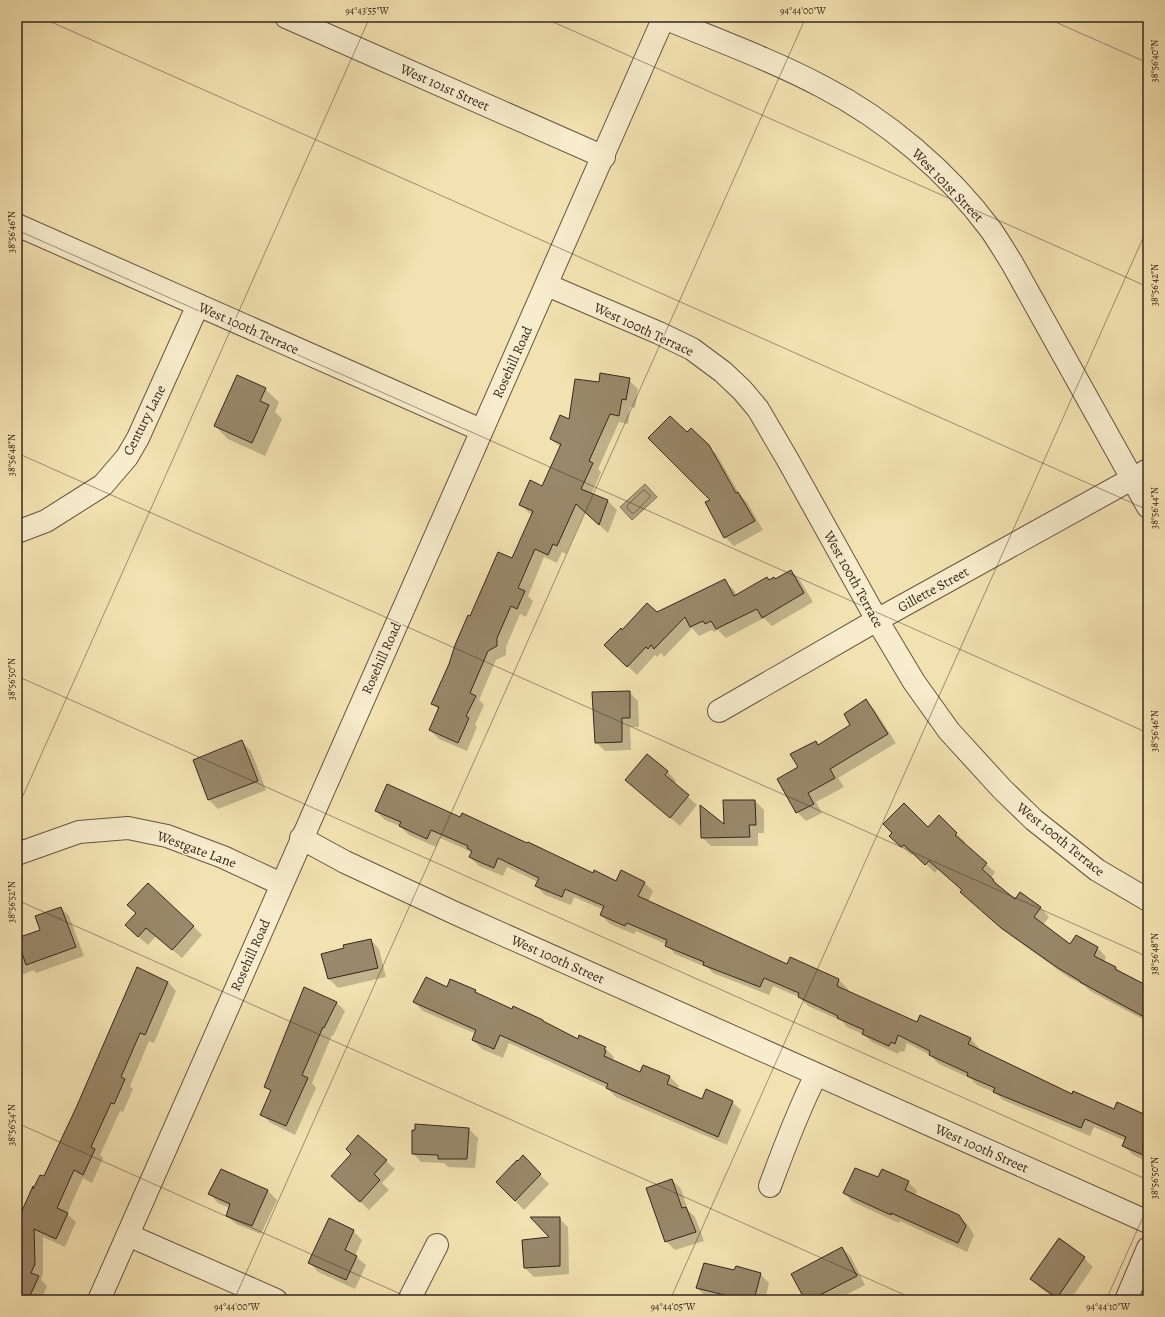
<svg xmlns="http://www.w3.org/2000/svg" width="1165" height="1317" font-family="Alegreya,serif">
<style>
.water{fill:#b3a27f;stroke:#817058}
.shadow{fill:#0003}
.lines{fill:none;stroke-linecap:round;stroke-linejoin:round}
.shore{stroke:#75644e;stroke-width:1}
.building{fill:#99886a;stroke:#37261e}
.minor-casing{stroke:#665543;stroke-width:24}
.minor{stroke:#f7eccc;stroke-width:22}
.ticks{fill:none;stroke:#37261e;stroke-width:1;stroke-opacity:0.45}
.labels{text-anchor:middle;stroke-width:3;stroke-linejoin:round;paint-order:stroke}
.street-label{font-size:14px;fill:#37261e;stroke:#f7eccc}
.neatline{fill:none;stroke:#37261e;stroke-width:1.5}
.ticks-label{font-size:10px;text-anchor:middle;fill:#37261e}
</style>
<rect width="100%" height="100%" fill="#f3e2b1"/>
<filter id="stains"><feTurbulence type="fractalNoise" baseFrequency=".005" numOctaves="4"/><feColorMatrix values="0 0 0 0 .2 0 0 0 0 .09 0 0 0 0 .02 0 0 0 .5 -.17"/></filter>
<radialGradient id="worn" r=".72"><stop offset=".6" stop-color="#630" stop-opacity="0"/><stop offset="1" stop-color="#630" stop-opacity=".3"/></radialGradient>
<path class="water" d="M645,484l12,13 -25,23 -12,-13z"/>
<g class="shadow">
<path d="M629,380l9,9 -3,19 -5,-1 -2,17 -9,-2 -21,47 3,3 -10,23 17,6 9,9 -9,23 -23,-21 -19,42 -4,-2 -5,11 -13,-6 -16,39 5,5 -7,16 -6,-3 -14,33v8l-10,5 -17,40 5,5 -9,20 2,2 -10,24 -28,-12 -9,-9 9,-20 -7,-7 39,-86 42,-57 20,-45 -4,-2 -9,-9 23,-17 17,-40 -9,-8 18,-19 31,-37z"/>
<path d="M265,389l14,13 -4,10 7,7 -17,37 -37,-17 -13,-13z"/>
<path d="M713,451l4,4 23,40 7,7 16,28 -29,16 -9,-9 -19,-34 33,-6z"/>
<path d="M791,571l9,9 13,22 -41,24 -8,-8 -38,20 -8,-8 -4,2 -2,-2 -13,6 -7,-8 -28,29 -3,-4 -4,4 -2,-2 -18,20 -22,-21 7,-23 103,-50 9,9 3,5 32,-14 6,-1z"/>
<path d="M629,692l9,9 1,26h-9l1,23 -26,1 -9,-9z"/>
<path d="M866,701l8,8 22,34 -58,35 6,9 -28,15 6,11 -16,8 -9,-9 2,-44 16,-26 4,4 33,-21z"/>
<path d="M242,742l9,9 15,39 -48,19 -9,-9 -15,-40z"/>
<path d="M647,755l21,17 8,9 -2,3 23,21 -17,21 -54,-46z"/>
<path d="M724,801h31l9,9v23h-6v13h-47l-9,-9 23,-11z"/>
<path d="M376,811l85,8 132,55 24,8h27l9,9 -5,11 140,63 3,-7 48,22 9,9 -1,2 71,32 53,16 8,9 -1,2 95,45 42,16 33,6v45l-15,-7 -9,-9 2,-5 -32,-14 -4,9 -87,-36 -7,-7 -19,-8 -7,-7 -31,-14 -9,-9 -23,-12 -3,9 -4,-1 -2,3 -26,-12 -9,-8 -16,-7 -5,-6 -34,-15 -9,-9 -26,-11 -4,9 -56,-22 -5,-5 -33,-14 -9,-10 -30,-13 -2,3 -24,-10 -9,-9 3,-5 -30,-13 -3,8 -26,-10 -9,-9 2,-4 -31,-15 -4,9 -24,-10 -9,-9 2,-4 -7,-4 -25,-11 -4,9 -27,-12 -9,-9 -15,-6z"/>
<path d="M939,817l26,25 -1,2 31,28 -4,6 24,23 5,-8 21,15 8,9 -6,8 28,21 5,-10 22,12 8,9 -2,5 12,6 5,4 27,15v35l-58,-31 -5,-5 -17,-9 -57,-41 -41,-36 -7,-9 -25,-22 -3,4 -21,-20 -3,2 -20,-19 37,-8z"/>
<path d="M128,905l65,21 9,9 -20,23 -26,-22 -8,9 -13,-11 1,-21z"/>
<path d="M61,908l8,8 15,40 -48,17 -2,-3 -17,7v-38l24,-8z"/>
<path d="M371,940l8,9 7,28 -48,11 -9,-9 -7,-24z"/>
<path d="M168,982l8,9 -22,52 -5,-2 -19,45 3,3 -10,23 -3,-1 -20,44 3,3 -11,25 -9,-5 -16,36 9,8 -11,25 -22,-10v37l-2,6 6,6 -6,14h-24v-70l27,-52z"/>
<path d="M448,989l27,2 4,4 34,15 29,10 3,3 33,17 27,8 9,9 -1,2 2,2 26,13 3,-7 26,10 9,9 -2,3 25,11 30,2 9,8 -14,35 -111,-48 -9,-9 -98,-45 -6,15 -21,-9 -9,-9 3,-6 -53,-23 -9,-9z"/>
<path d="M336,1002l9,9 -12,25 -1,-1 -20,48 4,5 -21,47 -24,-12 -9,-8 9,-23 -6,-6z"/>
<path d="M469,1129l9,9 -3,30 -27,-1 -4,-4 -23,-1 -8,-9z"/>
<path d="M523,1157l26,27 -25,26 -27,-28z"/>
<path d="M386,1161l9,8 -13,14 7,7 -20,20 -27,-26z"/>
<path d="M221,1170l47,21 9,9 -16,34 -25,-10 -9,-8 3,-8 -12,-5 -8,-9z"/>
<path d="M672,1180l9,9 7,21 7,7 9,24 -29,9 -9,-9z"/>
<path d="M908,1182l9,9 -2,5 44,20 9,9 6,10 -7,17 -67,-31 -1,2 -46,-21 -9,-9z"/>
<path d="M559,1218l9,9 1,47 -35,3 -9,-9 26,-31z"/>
<path d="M353,1231l9,9 -7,16 11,9 -11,24 -37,-17 -8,-9z"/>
<path d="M842,1248l9,9 14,28 -29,15h-30z"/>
<path d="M1084,1258l9,9 -23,33h-12l-18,-12 -9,-9z"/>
<path d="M760,1274l9,9 -4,17h-45l-14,-3 -9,-9z"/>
<path d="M1009,1294l6,6h-13z"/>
<path d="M506,1297l6,3h-7z"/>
</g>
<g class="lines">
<path class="shore" d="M644,490l6,5v2l-16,16h-2l-5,-5v-2z"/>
</g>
<g class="building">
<path d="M600,373l30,5 -4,22 -4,-1 -3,17 -9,-2 -21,47 4,2 -12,26 27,11 -9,25 -23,-21 -19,42 -4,-2 -5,11 -13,-6 -17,39 7,3 -8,18 -6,-3 -14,32v8l-9,5 -18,42 6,3 -10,20 3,2 -11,25 -29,-13 10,-23 -8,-3 18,-40 6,-19 13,-30 2,1 28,-64 14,6 21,-47 -14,-6 11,-25 12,6 19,-42 -11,-5 10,-24 9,4 6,-40 24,3z"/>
<path d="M237,375l29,13 -6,13 9,4 -17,38 -38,-17z"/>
<path d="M670,416l17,16 4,-4 18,17 27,48 2,-1 17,29 -31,17 -19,-36 5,-2 -62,-62z"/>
<path d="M791,570l13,23 -42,25 -5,-9 -41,20 -5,-8 -6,3 -2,-3 -13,6 -5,-10 -31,32 -3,-4 -3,4 -2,-2 -19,20 -23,-22 17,-17 1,2 25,-27 10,9 68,-33 9,17 33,-19 2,3 5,-3 1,2z"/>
<path d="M630,691v27h-8v24l-27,1 -3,-51z"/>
<path d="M866,699l22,35 -58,35 5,9 -27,15 6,11 -18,9 -19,-34 21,-12 -8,-13 26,-13 2,4 32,-20 -6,-11z"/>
<path d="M242,740l16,41 -50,19 -15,-40z"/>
<path d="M647,754l21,17 -3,4 24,20 -19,23 -45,-38z"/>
<path d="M387,784l73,33 2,-4 65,30 1,-1 65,31 1,-3 22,11 5,-11 24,12 -7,14 149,68 3,-7 49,22 -2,7 80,36 3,-7 51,23 -3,6 104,50 1,-3 41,18 3,-7 31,14v41l-26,-11 4,-9 -41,-18 -4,9 -88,-36 2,-4 -28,-12 1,-3 -39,-18 1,-4 -32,-16 -3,9 -4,-2 -2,4 -27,-12 2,-4 -27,-12 1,-2 -40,-19 1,-4 -35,-15 -4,9 -57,-22 1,-3 -39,-16 2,-6 -40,-17 -2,3 -25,-11 4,-9 -39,-17 -3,8 -27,-11 4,-8 -41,-20 -4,10 -12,-5 -13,-6 3,-6 -5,-3 1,-2 -37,-16 -4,9 -28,-13 2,-4 -26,-11z"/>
<path d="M723,800h32l1,25h-7l1,12 -49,1 -1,-33 24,19z"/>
<path d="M904,803l24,24 11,-12 18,18 -2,2 32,28 -5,6 11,10 1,3 21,17 5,-7 21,15 -7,10 36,27 6,-9 22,12 -4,9 22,11 -1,2 33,17v33l-68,-37v-1l-22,-13 -57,-40 -41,-36 2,-2 -33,-29 -4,4 -21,-20 -3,2 -12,-11 3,-3 -9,-9z"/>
<path d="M148,883l46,43 -22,24 -26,-22 -8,9 -13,-12 11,-12 -9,-8z"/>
<path d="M61,907l15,40 -50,18 -9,-27 23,-8 -5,-14z"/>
<path d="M371,939l7,29 -50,11 -7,-25 23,-6 -1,-3z"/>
<path d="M137,967l31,15 -23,53 -5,-2 -19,44 4,2 -11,25 -3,-1 -20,44 4,2 -12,26 -9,-5 -17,38 11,5 -12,26 -22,-10 1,35 -4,9 8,3 -11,24h-11v-78l16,-36v3l7,-14 4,1 32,-68z"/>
<path d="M426,977l21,10 3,-8 26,11 -1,2 37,17 1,-3 30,14v1l35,18 1,-4 27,12 -2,3 2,1 -2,5 36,16 3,-7 27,11 -3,8 35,15 4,-10 27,12 -15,36 -112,-49 2,-4 -108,-49 -6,14 -22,-9 4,-10 -63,-28z"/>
<path d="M304,987l33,15 -13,26 -1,-1 -21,48 6,3 -22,48 -26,-11 11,-25 -7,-3z"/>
<path d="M415,1124l54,4 -2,31h-29v-4l-26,-1v-24h3z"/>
<path d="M358,1135l29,25 -13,14 6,6 -20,22 -29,-26 20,-22 -5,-5z"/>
<path d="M523,1155l18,19 -26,27 -19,-19 21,-22 1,1z"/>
<path d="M855,1168l23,9 4,-8 27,12 -4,9 54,25 7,11 -8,17 -67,-30v2l-48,-22z"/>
<path d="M221,1169l47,21 -16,36 -26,-10 4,-12 -22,-10z"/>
<path d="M672,1179l10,29 4,-1 10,25 -31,10 -19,-54z"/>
<path d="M530,1217h30v49l-36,2 -2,-28 27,-3z"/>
<path d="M329,1218l25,12 -9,20 12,6 -11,24 -38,-17z"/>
<path d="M1059,1238l26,19 -28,41 -27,-19z"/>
<path d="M842,1247l15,29 -47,24h-5l-14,-26z"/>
<path d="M704,1263l30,7 2,-4 25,7 -7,27h-9l-49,-12z"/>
</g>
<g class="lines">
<g class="minor-casing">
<g id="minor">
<path d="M286,17l318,140"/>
<path d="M664,18c53,22 108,42 159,69 64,33 125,85 168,143 7,10 14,22 21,33l136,244"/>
<path d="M17,225l464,205"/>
<path d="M547,285l112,48 33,16 31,23 19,18 16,19 31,53 88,158 37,62 35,49 53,58 32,31 63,50 51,30"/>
<path d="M17,532l29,-11 57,-36 24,-28 11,-19 60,-133"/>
<path d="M719,711l158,-91 271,-150"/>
<path d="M301,838l44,24 112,52 691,308"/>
<path d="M17,854l62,-22 49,-4 39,8 56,21 58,27"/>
<path d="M770,1186c14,-38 28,-75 46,-111"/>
<path d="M128,1235l148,65"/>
<path d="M99,1300l565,-1283"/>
<path d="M409,1300l28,-55"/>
<path d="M1126,1300l22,-52"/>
</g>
</g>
<use href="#minor" class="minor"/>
</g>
<path class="ticks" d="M40,17l1108,493M542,17l606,270M1044,17l104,46M17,230l1131,503M17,453l1131,504M17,676l1131,504M17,809l353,-792M17,900l899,400M17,1123l397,177M234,1300l572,-1283M670,1300l478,-1073M1106,1300l42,-94"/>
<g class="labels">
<g class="street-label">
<text transform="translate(445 87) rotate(24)" y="5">West 101st Street</text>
<text transform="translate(948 185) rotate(46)" y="5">West 101st Street</text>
<text transform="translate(249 328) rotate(24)" y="5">West 100th Terrace</text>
<text transform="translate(644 329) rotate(25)" y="5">West 100th Terrace</text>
<text transform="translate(512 362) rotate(-66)" y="5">Rosehill Road</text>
<text transform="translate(144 420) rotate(-63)" y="5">Century Lane</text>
<text transform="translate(854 579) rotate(61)" y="5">West 100th Terrace</text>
<text transform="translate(933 589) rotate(-29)" y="5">Gillette Street</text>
<text transform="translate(381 658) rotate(-66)" y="5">Rosehill Road</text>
<text transform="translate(1061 839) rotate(39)" y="5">West 100th Terrace</text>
<text transform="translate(197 849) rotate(20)" y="5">Westgate Lane</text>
<text transform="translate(250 955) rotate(-66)" y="5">Rosehill Road</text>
<text transform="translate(558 959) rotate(24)" y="5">West 100th Street</text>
<text transform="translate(982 1148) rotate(24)" y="5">West 100th Street</text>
</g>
</g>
<rect width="1165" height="1317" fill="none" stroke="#f3e2b1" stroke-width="44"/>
<rect x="22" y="22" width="1121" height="1273" class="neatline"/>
<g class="ticks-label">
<text x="367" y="14">94°43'55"W</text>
<text x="803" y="14">94°44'00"W</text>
<text transform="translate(1154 61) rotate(-90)" y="4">38°56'40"N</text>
<text transform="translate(11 232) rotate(-90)" y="4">38°56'46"N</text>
<text transform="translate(1154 285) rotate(-90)" y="4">38°56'42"N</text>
<text transform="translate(11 455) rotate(-90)" y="4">38°56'48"N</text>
<text transform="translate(1154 508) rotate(-90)" y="4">38°56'44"N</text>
<text transform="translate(11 679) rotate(-90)" y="4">38°56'50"N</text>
<text transform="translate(1154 731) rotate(-90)" y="4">38°56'46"N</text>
<text transform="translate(11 902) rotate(-90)" y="4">38°56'52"N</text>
<text transform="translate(1154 954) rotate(-90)" y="4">38°56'48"N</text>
<text transform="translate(11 1125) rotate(-90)" y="4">38°56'54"N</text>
<text transform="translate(1154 1178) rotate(-90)" y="4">38°56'50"N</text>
<text x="237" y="1310">94°44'00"W</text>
<text x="673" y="1310">94°44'05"W</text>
<text x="1108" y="1310">94°44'10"W</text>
</g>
<rect width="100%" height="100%" filter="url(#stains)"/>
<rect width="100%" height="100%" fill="url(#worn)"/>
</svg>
